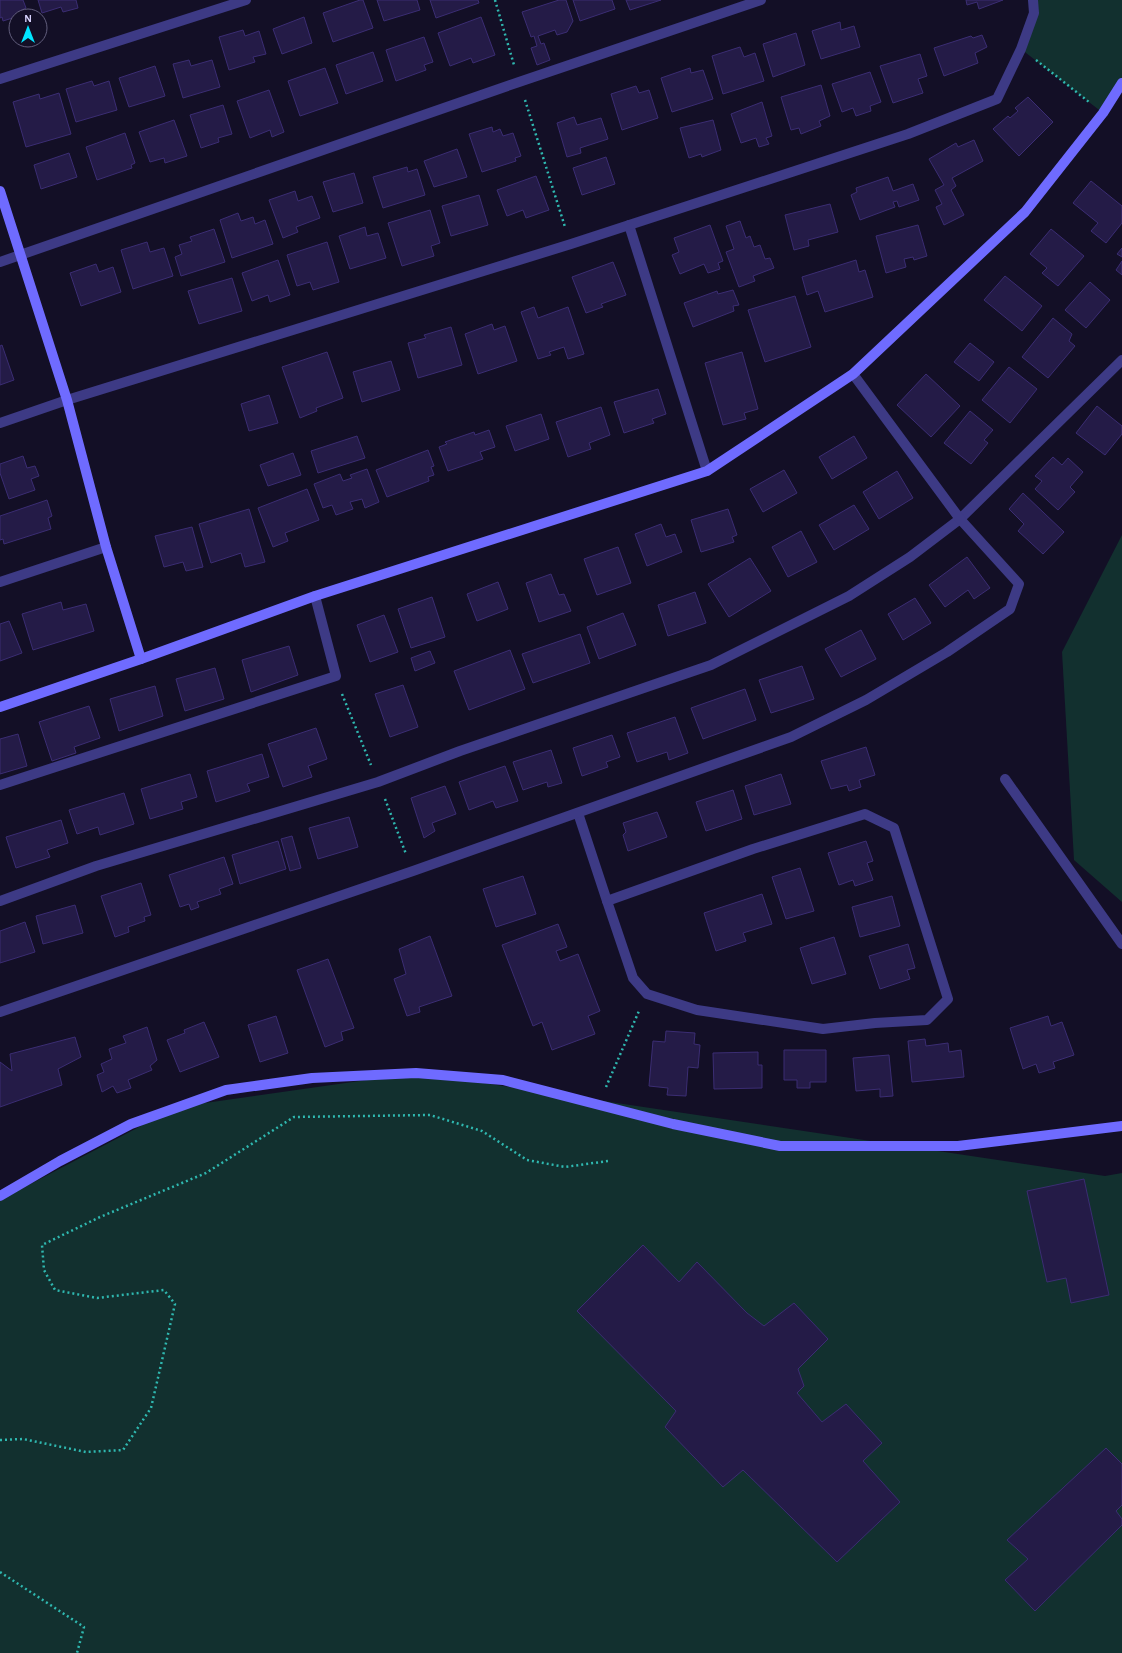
<svg xmlns="http://www.w3.org/2000/svg" width="1122" height="1653" font-family="'Alegreya Sans',sans-serif">
<style>
.green{fill:#12302f}
.building{fill:#241b47;stroke:#3b2d73}
.lines{fill:none;stroke-linecap:round;stroke-linejoin:round}
.path{stroke:#2fb8b0;stroke-width:2.5;stroke-dasharray:2 3;stroke-linecap:butt}
.street{stroke:#3d3a85;stroke-width:10}
.secondary{stroke:#6f6bff;stroke-width:10}
</style>
<rect width="100%" height="100%" fill="#130f26"/>
<g class="green">
<path d="M1033,0h89v83l-19,30 -82,-64z"/>
<path d="M1122,535v367l-48,-42 -12,-208z"/>
<path d="M416,1073l689,103 17,-3v480h-1122v-453l177,-93z"/>
</g>
<g class="building">
<path d="M0,0h23l3,8 -6,3 2,4 -19,6 -1,-4 -2,1z"/>
<path d="M38,0h38l2,8 -15,4 -2,-5 -19,6z"/>
<path d="M360,0h3l10,28 -40,14 -10,-29z"/>
<path d="M377,0h40l3,10 -36,11z"/>
<path d="M430,0h48l1,3 -43,15z"/>
<path d="M559,0h7l7,21 -6,11 -10,3 -2,-5 -17,6 3,8 3,-1 6,17 -13,5 -6,-17 6,-2 -3,-10 -3,1 -9,-25z"/>
<path d="M573,0h39l3,9 -35,12z"/>
<path d="M626,0h35l-31,10z"/>
<path d="M966,0h37l-24,9 -2,-7 -10,3z"/>
<path d="M304,17l8,26 -30,11 -9,-25z"/>
<path d="M481,17l14,38 -22,8 -2,-5 -21,8 -12,-33z"/>
<path d="M840,22l1,8 13,-4 6,21 -39,12 -9,-28z"/>
<path d="M243,30l2,6 14,-5 7,23 -13,3 2,5 -26,8 -10,-33z"/>
<path d="M796,33l9,32 -32,12 -10,-33z"/>
<path d="M982,35l5,12 -12,6 3,10 -34,13 -10,-28 37,-12 2,2z"/>
<path d="M424,37l9,25 -9,3 2,5 -30,11 -10,-31z"/>
<path d="M740,47l4,10 11,-4 9,28 -41,13 -11,-38z"/>
<path d="M373,52l10,29 -37,13 -10,-29z"/>
<path d="M920,54l7,22 -9,3 5,14 -30,10 -13,-37z"/>
<path d="M189,60l2,6 21,-6 8,27 -37,11 -10,-34z"/>
<path d="M155,66l10,30 -36,11 -10,-29z"/>
<path d="M325,68l13,35 -38,13 -12,-35z"/>
<path d="M690,68l1,5 12,-3 10,29 -41,13 -11,-34z"/>
<path d="M870,72l11,30 -11,4 1,5 -15,5 -3,-8 -11,4 -10,-28z"/>
<path d="M92,81l2,5 15,-5 8,29 -41,12 -10,-33z"/>
<path d="M821,85l9,31 -11,5 2,5 -20,8 -2,-6 -8,2 -10,-33z"/>
<path d="M636,86l3,7 10,-3 9,28 -36,12 -11,-36z"/>
<path d="M269,90l15,42 -12,5 -2,-7 -20,8 -13,-37z"/>
<path d="M59,93l12,41 -45,13 -13,-45 26,-8 1,5z"/>
<path d="M1028,97l25,25 -34,34 -26,-27 15,-13 2,2 8,-7 -3,-3z"/>
<path d="M762,102l10,34 -6,2 3,6 -10,3 -3,-9 -15,5 -10,-29z"/>
<path d="M223,105l9,29 -14,4 1,4 -18,6 -11,-33z"/>
<path d="M574,117l3,8 24,-7 7,21 -28,9 1,5 -14,4 -10,-34z"/>
<path d="M174,120l13,36 -22,7 -1,-5 -14,4 -11,-30z"/>
<path d="M713,120l8,30 -19,7 -1,-3 -12,4 -9,-30z"/>
<path d="M492,127l1,5 7,-3 3,7 10,-3 8,23 -6,2 1,3 -34,11 -13,-38z"/>
<path d="M125,133l10,30 -4,2 1,3 -35,12 -11,-33z"/>
<path d="M974,140l9,21 -31,17 4,8 -5,4 13,25 -20,10 -8,-18 6,-3 -7,-14 9,-5 -15,-26 27,-16 2,4z"/>
<path d="M457,149l10,28 -33,10 -10,-26z"/>
<path d="M69,153l8,24 -36,12 -7,-24z"/>
<path d="M606,157l9,27 -33,11 -9,-27z"/>
<path d="M407,167l1,5 9,-3 8,26 -42,13 -10,-31z"/>
<path d="M354,173l9,30 -30,9 -10,-30z"/>
<path d="M536,176l13,34 -23,8 -3,-8 -16,6 -10,-26z"/>
<path d="M888,177l5,14 20,-7 6,16 -20,7 -2,-6 -4,1 2,5 -35,13 -9,-25 6,-3 -1,-4z"/>
<path d="M1091,181l31,25v17l-16,20 -15,-12 7,-8 -25,-20z"/>
<path d="M295,191l3,10 14,-5 8,22 -24,9 2,5 -15,6 -14,-38z"/>
<path d="M479,195l9,30 -37,11 -9,-30z"/>
<path d="M830,204l8,28 -30,8 1,6 -15,4 -9,-35z"/>
<path d="M430,210l10,33 -9,3 3,10 -32,10 -14,-43z"/>
<path d="M238,213l3,8 12,-4 2,7 10,-4 8,24 -41,14 -12,-38z"/>
<path d="M740,221l6,17 4,-2 4,11 6,-2 5,14 5,-1 4,10 -21,8 2,5 -16,6 -13,-35 8,-3 -8,-23z"/>
<path d="M710,225l13,36 -5,2 2,6 -12,4 -4,-9 -24,10 -8,-19 7,-3 -5,-14z"/>
<path d="M918,225l9,31 -13,4 -1,-3 -9,2 2,8 -20,6 -10,-37z"/>
<path d="M365,227l2,9 11,-3 8,25 -36,11 -11,-33z"/>
<path d="M214,229l11,33 -44,14 -6,-19 7,-3 -3,-9 13,-4 -2,-4z"/>
<path d="M1051,229l33,27 -26,30 -16,-13 5,-5 -17,-14z"/>
<path d="M147,242l3,10 14,-4 9,28 -40,13 -12,-39z"/>
<path d="M327,242l12,40 -26,8 -3,-8 -13,4 -10,-31z"/>
<path d="M1122,248v9l-5,-3z"/>
<path d="M278,260l12,35 -20,7 -2,-7 -16,6 -10,-28z"/>
<path d="M856,260l3,12 6,-2 8,27 -48,15 -7,-21 -11,4 -5,-18z"/>
<path d="M1122,261v14l-6,-5z"/>
<path d="M613,262l13,33 -25,9 2,3 -17,6 -14,-36z"/>
<path d="M96,264l3,8 14,-5 8,25 -40,14 -11,-33z"/>
<path d="M1005,276l37,30 -20,25 -38,-31z"/>
<path d="M232,278l10,33 -43,13 -11,-33z"/>
<path d="M1090,282l20,18 -24,28 -21,-18z"/>
<path d="M733,290l6,15 -6,1 1,5 -41,16 -9,-24 33,-12 1,3z"/>
<path d="M795,296l16,51 -46,15 -17,-52z"/>
<path d="M534,307l4,11 30,-11 16,47 -16,5 -4,-12 -15,5 2,3 -13,4 -17,-47z"/>
<path d="M1053,318l19,16 -3,7 6,5 -27,32 -26,-21z"/>
<path d="M492,324l2,6 11,-4 12,35 -39,13 -13,-40z"/>
<path d="M451,327l11,38 -44,13 -10,-35 18,-5 -2,-3z"/>
<path d="M970,343l24,19 -15,19 -25,-19z"/>
<path d="M2,345l12,35 -14,5v-39z"/>
<path d="M327,352l16,46 -27,10 1,3 -17,7 -18,-51z"/>
<path d="M742,352l16,57 -14,4 2,6 -23,6 -18,-62z"/>
<path d="M391,361l9,29 -38,12 -9,-30z"/>
<path d="M1009,367l28,22 -27,34 -28,-23z"/>
<path d="M926,374l34,32 -29,31 -34,-32z"/>
<path d="M658,389l8,25 -14,5 2,4 -30,10 -10,-31z"/>
<path d="M269,395l9,28 -29,8 -8,-27z"/>
<path d="M1097,406l25,20v8l-17,21 -29,-22z"/>
<path d="M601,407l9,28 -21,8 2,6 -23,8 -12,-35z"/>
<path d="M970,411l23,19 -9,10 4,3 -17,21 -27,-21z"/>
<path d="M541,414l8,25 -34,12 -9,-25z"/>
<path d="M489,430l6,17 -15,5 3,7 -35,12 -9,-24 8,-3 -2,-2 29,-10 1,3z"/>
<path d="M357,436l8,22 -47,15 -7,-22z"/>
<path d="M854,436l13,22 -35,21 -13,-22z"/>
<path d="M428,450l6,16 -3,1 3,8 -6,2 1,4 -42,16 -11,-27z"/>
<path d="M293,453l8,22 -33,11 -8,-21z"/>
<path d="M23,456l4,12 8,-2 4,10 -8,3 4,11 -26,9 -9,-26v-9z"/>
<path d="M1053,457l9,8 6,-7 15,14 -13,15 5,5 -17,18 -23,-21 7,-8 -7,-5z"/>
<path d="M367,469l12,33 -14,6 -3,-9 -12,3 3,7 -17,6 -4,-10 -9,3 -9,-24 26,-10 3,7 9,-3 -2,-3z"/>
<path d="M784,470l13,23 -34,19 -13,-23z"/>
<path d="M897,471l16,27 -34,21 -16,-27z"/>
<path d="M307,489l12,31 -34,13 3,8 -15,6 -15,-39z"/>
<path d="M1023,493l41,39 -21,22 -25,-23 6,-7 -15,-15z"/>
<path d="M47,500l5,16 -4,2 3,11 -47,15 -1,-5 -3,1v-24z"/>
<path d="M854,505l15,24 -35,21 -15,-25z"/>
<path d="M249,509l16,53 -20,5 -4,-14 -30,10 -12,-39z"/>
<path d="M728,509l9,26 -5,2 2,5 -33,10 -10,-32z"/>
<path d="M661,524l5,13 9,-3 7,18 -35,14 -12,-32z"/>
<path d="M192,527l11,40 -17,4 -3,-9 -19,5 -9,-31z"/>
<path d="M801,531l16,31 -29,15 -16,-30z"/>
<path d="M618,547l13,36 -34,12 -13,-36z"/>
<path d="M967,557l23,31 -16,11 -6,-9 -23,17 -16,-22z"/>
<path d="M750,558l21,33 -42,26 -21,-33z"/>
<path d="M551,574l8,21 5,-1 7,17 -32,11 -13,-39z"/>
<path d="M498,582l10,27 -31,12 -10,-27z"/>
<path d="M695,592l11,31 -38,13 -10,-31z"/>
<path d="M432,597l13,40 -34,11 -13,-39z"/>
<path d="M915,598l16,25 -28,17 -15,-26z"/>
<path d="M61,602l2,8 23,-6 8,27 -61,19 -11,-36z"/>
<path d="M623,613l13,32 -37,14 -12,-32z"/>
<path d="M384,615l14,37 -28,10 -13,-37z"/>
<path d="M9,621l13,32 -22,8v-37z"/>
<path d="M861,630l15,29 -35,18 -16,-28z"/>
<path d="M580,634l10,29 -57,20 -11,-29z"/>
<path d="M289,646l9,29 -47,17 -9,-32z"/>
<path d="M510,650l15,39 -56,21 -15,-39z"/>
<path d="M430,651l5,12 -20,8 -4,-13z"/>
<path d="M802,666l12,33 -43,14 -12,-33z"/>
<path d="M215,668l9,31 -39,12 -9,-32z"/>
<path d="M403,685l15,42 -28,10 -15,-43z"/>
<path d="M155,686l8,30 -44,15 -9,-32z"/>
<path d="M745,689l11,31 -53,19 -12,-31z"/>
<path d="M89,706l11,32 -26,9 2,6 -24,8 -13,-39z"/>
<path d="M675,717l13,36 -19,7 -2,-8 -30,10 -10,-29z"/>
<path d="M316,728l11,31 -19,7 4,11 -29,10 -15,-43z"/>
<path d="M18,734l9,32 -27,8v-35z"/>
<path d="M612,735l8,22 -14,5 2,5 -26,9 -9,-28z"/>
<path d="M866,747l9,28 -16,5 2,7 -12,4 -2,-6 -16,4 -10,-28z"/>
<path d="M551,750l11,33 -14,4 -1,-5 -24,8 -10,-28z"/>
<path d="M262,754l7,23 -22,7 3,7 -34,11 -9,-31z"/>
<path d="M505,766l13,35 -22,7 -3,-7 -24,9 -10,-28z"/>
<path d="M190,774l7,23 -16,5 2,7 -33,10 -9,-30z"/>
<path d="M781,774l10,30 -37,11 -9,-29z"/>
<path d="M445,786l11,28 -24,9 3,8 -11,7 -13,-40z"/>
<path d="M733,790l9,29 -36,12 -10,-29z"/>
<path d="M124,793l10,31 -34,11 -2,-8 -21,7 -8,-24z"/>
<path d="M657,812l10,25 -39,14 -5,-16 3,-3 -3,-9z"/>
<path d="M349,817l9,30 -40,12 -9,-31z"/>
<path d="M61,820l7,23 -21,7 3,7 -34,11 -10,-31z"/>
<path d="M292,836l9,32 -11,3 -9,-32z"/>
<path d="M278,841l8,28 -46,15 -8,-29z"/>
<path d="M866,841l7,20 -6,2 6,17 -18,6 -2,-6 -14,5 -11,-32z"/>
<path d="M224,857l9,27 -14,5 2,5 -24,8 2,5 -8,3 -2,-6 -9,3 -11,-32z"/>
<path d="M800,868l14,43 -28,8 -14,-42z"/>
<path d="M523,876l13,38 -40,13 -13,-38z"/>
<path d="M141,883l10,32 -7,2 1,4 -17,6 1,5 -14,5 -14,-41z"/>
<path d="M762,894l10,30 -29,9 3,8 -30,10 -12,-38z"/>
<path d="M892,896l8,30 -40,11 -8,-30z"/>
<path d="M75,905l8,28 -40,11 -7,-28z"/>
<path d="M25,922l10,30 -35,11v-32z"/>
<path d="M558,924l9,23 -11,4 4,10 18,-7 22,57 -12,5 7,18 -43,16 -10,-28 -9,4 -31,-81z"/>
<path d="M430,936l22,60 -33,11 1,5 -13,4 -13,-37 12,-5 -7,-25z"/>
<path d="M834,937l12,37 -34,10 -12,-36z"/>
<path d="M908,944l7,24 -8,2 3,9 -30,10 -11,-33z"/>
<path d="M328,959l26,69 -13,4 2,8 -18,7 -28,-77z"/>
<path d="M276,1016l12,37 -28,9 -12,-37z"/>
<path d="M1048,1016l3,10 11,-4 12,33 -21,7 2,6 -16,5 -3,-9 -13,5 -13,-41z"/>
<path d="M204,1022l15,35 -39,15 -13,-32 18,-7 -1,-3z"/>
<path d="M147,1027l10,33 -7,6 2,4 -24,10 3,8 -14,5 -4,-7 -11,6 -5,-17 7,-3 -3,-8 11,-5 -3,-10 17,-6 -3,-7z"/>
<path d="M666,1031l29,2 -1,11 6,1 -2,23 -10,-1 -2,29 -19,-1 1,-7 -19,-2 4,-45 12,1z"/>
<path d="M75,1037l6,20 -23,12 4,16 -62,22v-45l12,9 -2,-17z"/>
<path d="M925,1039l1,7 22,-3 1,9 12,-2 3,27 -52,5 -4,-41z"/>
<path d="M784,1050h42v32h-16v6h-13v-8h-13z"/>
<path d="M758,1052v13h4v23l-48,1 -1,-36z"/>
<path d="M889,1055l4,41 -13,1v-8l-24,2 -3,-33z"/>
<path d="M1084,1179l25,116 -38,8 -5,-25 -19,4 -20,-91z"/>
<path d="M643,1245l36,37 18,-20 50,51 17,13 30,-23 34,36 -30,30 6,17 -7,7 25,29 24,-18 36,39 -19,18 37,41 -63,60 -94,-92 -20,17 -58,-60 11,-16 -99,-100z"/>
<path d="M1106,1448l16,16v41l-6,6 6,8v6l-87,86 -30,-31 23,-21 -21,-19z"/>
</g>
<g class="lines">
<g class="path">
<path d="M495,0l19,65"/>
<path d="M1036,60l53,42"/>
<path d="M525,100l40,127"/>
<path d="M342,694l29,71"/>
<path d="M385,799l21,55"/>
<path d="M606,1087l33,-76"/>
<path d="M0,1440l23,-1 63,13 37,-2 28,-42 24,-104 -11,-14 -67,8 -42,-8 -11,-20 -2,-25 58,-28 106,-44 88,-56 136,-2 52,16 45,29 38,7 43,-6"/>
<path d="M0,1572l84,55 -7,26"/>
</g>
<g class="street">
<path d="M0,79l246,-79"/>
<path d="M629,225l78,246"/>
<path d="M0,262l519,-180 242,-82"/>
<path d="M0,423l67,-23 504,-156 337,-110 89,-35 24,-50 13,-36 -1,-13"/>
<path d="M0,582l106,-35"/>
<path d="M1005,779l117,165"/>
<path d="M0,785l336,-109 -21,-80"/>
<path d="M578,813l29,88"/>
<path d="M865,814l29,14 54,171 -21,21 -52,3 -52,6 -126,-19 -50,-16 -14,-16 -26,-77 146,-52z"/>
<path d="M0,901l96,-35 282,-84 82,-31 251,-86 138,-69 61,-39 50,-38 162,-159"/>
<path d="M0,1012l413,-141 378,-134 75,-37 81,-48 63,-43 9,-25 -59,-65 -107,-145"/>
</g>
<g class="secondary">
<path d="M0,191l67,209 39,147 35,112"/>
<path d="M0,707l141,-48 174,-63 392,-125 146,-97 172,-162 78,-99 19,-30"/>
<path d="M0,1196l60,-35 71,-37 95,-34 86,-12 104,-5 87,7 170,44 107,22h178l164,-20"/>
</g>
</g>
<g transform="translate(28 28)"><circle r="19" fill="#130f26" stroke="#625e7d"/>
<path d="M0-3L7 15L0 10L-7 15Z" fill="#00e5ff"/>
<text y="-6" font-size="11" font-weight="bold" text-anchor="middle" fill="#d9d4ff">N</text>
</g>
</svg>
